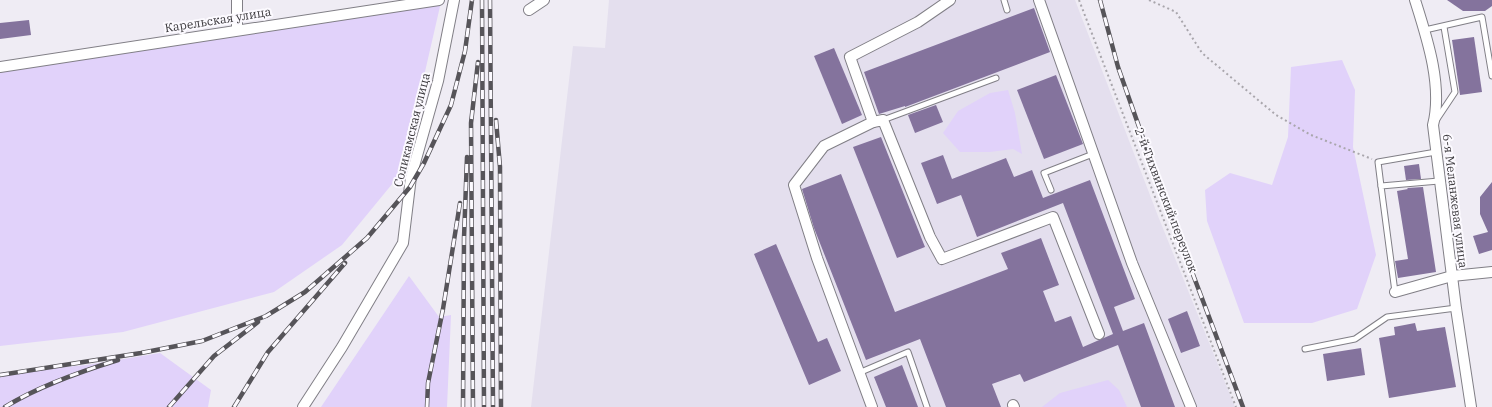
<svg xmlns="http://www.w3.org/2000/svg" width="1492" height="407" font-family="'IBM Plex Serif',serif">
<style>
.built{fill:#e4dfee}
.green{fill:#e1d2fa}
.building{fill:#84739d}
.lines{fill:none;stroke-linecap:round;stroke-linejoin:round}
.service-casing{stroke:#817f86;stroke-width:7}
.minor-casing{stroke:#817f86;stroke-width:12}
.path{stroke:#a9a6ac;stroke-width:2;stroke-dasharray:2 3;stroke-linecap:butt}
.service{stroke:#fff;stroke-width:5}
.minor{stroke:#fff;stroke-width:10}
.rail-casing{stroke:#565459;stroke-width:4.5}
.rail{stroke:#fcfaff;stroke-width:3;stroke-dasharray:9;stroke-linecap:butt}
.labels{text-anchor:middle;stroke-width:4;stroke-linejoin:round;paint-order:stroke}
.street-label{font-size:12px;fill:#3b393d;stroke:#fcfaff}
</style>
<rect width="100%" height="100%" fill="#efecf4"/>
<path class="built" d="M609,0h466l83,216 77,191h-704l42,-361 32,2z"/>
<g class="green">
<path d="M441,2l-39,170 -60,73 -68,47 -151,40 -123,14v-274z"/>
<path d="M1342,60l13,30 -2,57 23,108 -19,54 -45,14h-68l-37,-102 -2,-31 25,-17 42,12 16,-48 3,-70z"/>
<path d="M1008,90l7,23 7,41 -9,-5 -23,3h-30l-17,-19 15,-22 32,-18z"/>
<path d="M409,276l30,41 12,-2 -4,92h-126z"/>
<path d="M160,353l51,37 -3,17h-208v-34l87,-8z"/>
<path d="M1108,380l11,10 8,17h-85l18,-14z"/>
</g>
<g class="building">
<path d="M1447,0h45v6l-7,5h-22z"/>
<path d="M1034,8l16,44 -145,55v-1l-26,8 -15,-42z"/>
<path d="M29,20l2,15 -31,4v-16z"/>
<path d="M1474,37l8,55 -22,3 -8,-55z"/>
<path d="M834,48l28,67 -20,9 -28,-68z"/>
<path d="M1056,75l27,69 -39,15 -27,-69z"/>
<path d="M936,105l7,17 -28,11 -7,-18z"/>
<path d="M881,137l44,110 -28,11 -44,-111z"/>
<path d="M943,155l9,24 54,-21 8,19 18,-7 11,28 47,-18 45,119 -21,8 9,24 21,-8 31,84h-34l-23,-62 -94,37 -4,-8 -28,10 9,23h-55l-26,-68 -54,21 -52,-132 -12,-39 39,-15 54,138 113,-43 -7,-16 40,-15 18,47 -16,6 12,31 16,-6 12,31 30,-13 -50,-131 -86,34 -16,-42 -24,9 -16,-41z"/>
<path d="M1419,164l2,15 -15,1 -2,-14z"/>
<path d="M1492,182v68l-13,4 -6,-18 15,-4 -8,-18v-17z"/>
<path d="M1423,187l13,85 -38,6 -3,-17 13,-2 -11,-68 11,-2 -1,-1z"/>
<path d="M776,244l42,98 9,-4 14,33 -32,14 -55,-131z"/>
<path d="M1187,311l13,35 -19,7 -13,-34z"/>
<path d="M1415,323l2,8 28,-4 11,60 -67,11 -10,-60 16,-3 -1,-8z"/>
<path d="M1361,348l4,27 -38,6 -4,-27z"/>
<path d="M902,365l16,42h-32l-12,-30z"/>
</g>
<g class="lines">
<g class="service-casing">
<g id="service">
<path d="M1004,0l3,10"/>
<path d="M1425,30l57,-13 10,59"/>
<path d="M1437,119l18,-27 -11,-65"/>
<path d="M883,120l113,-42"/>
<path d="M1381,186l-3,-24 58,-10"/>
<path d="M1051,190l-7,-17 49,-19"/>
<path d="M1395,292l-14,-106 58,-5"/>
<path d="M1305,349l50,-10 32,-22 69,-9"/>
<path d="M861,372l47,-20 19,55"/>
</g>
</g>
<g class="minor-casing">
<g id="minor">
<path d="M237,0v30"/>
<path d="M1039,0l93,263 59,144"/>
<path d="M1415,0c12,38 28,86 18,125l23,183 15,99"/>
<path d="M529,10l15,-10"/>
<path d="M0,67l439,-67"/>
<path d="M873,122l10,-2 47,117 12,22 111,-42 46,117"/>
<path d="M1395,292l57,-16 40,-4"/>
<path d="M1013,405l1,2"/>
<path d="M303,407l39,-60 61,-104 8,-66 27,-96 16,-81"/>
<path d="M872,407l-55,-149 -23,-73 30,-39 49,-24 -23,-65 68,-35 32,-22"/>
</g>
</g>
<g class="path">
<path d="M1079,0l157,407"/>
<path d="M1149,0l27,12 26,41 74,62 35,20 61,24"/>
</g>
<use href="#service" class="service"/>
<use href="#minor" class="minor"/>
<g class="rail-casing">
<g id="rail">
<path d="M482,0l2,407"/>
<path d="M490,0l3,407"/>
<path d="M1100,0l18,67 45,128 80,212"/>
<path d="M496,120l4,47 1,240"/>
<path d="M0,375l141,-22 61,-12 64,-25 39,-24 62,-54 43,-51 14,-24 27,-58 14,-54 7,-51"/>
<path d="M5,407c34,-21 74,-35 113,-47"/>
<path d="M169,407l45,-51 44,-34"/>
<path d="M234,407l34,-55 77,-89"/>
<path d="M427,407l1,-24 15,-74 17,-106"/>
<path d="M463,407l1,-169 3,-81"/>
<path d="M473,407l-2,-284 7,-61"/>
</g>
</g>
<use href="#rail" class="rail"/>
</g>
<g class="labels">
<g class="street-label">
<text transform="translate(218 20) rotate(-9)" y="4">Карельская улица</text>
<text transform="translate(412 130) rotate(-76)" y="4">Соликамская улица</text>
<text transform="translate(1166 200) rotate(69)" y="4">2-й Тихвинский переулок</text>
<text transform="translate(1455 201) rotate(83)" y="4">6-я Меланжевая улица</text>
</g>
</g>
</svg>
